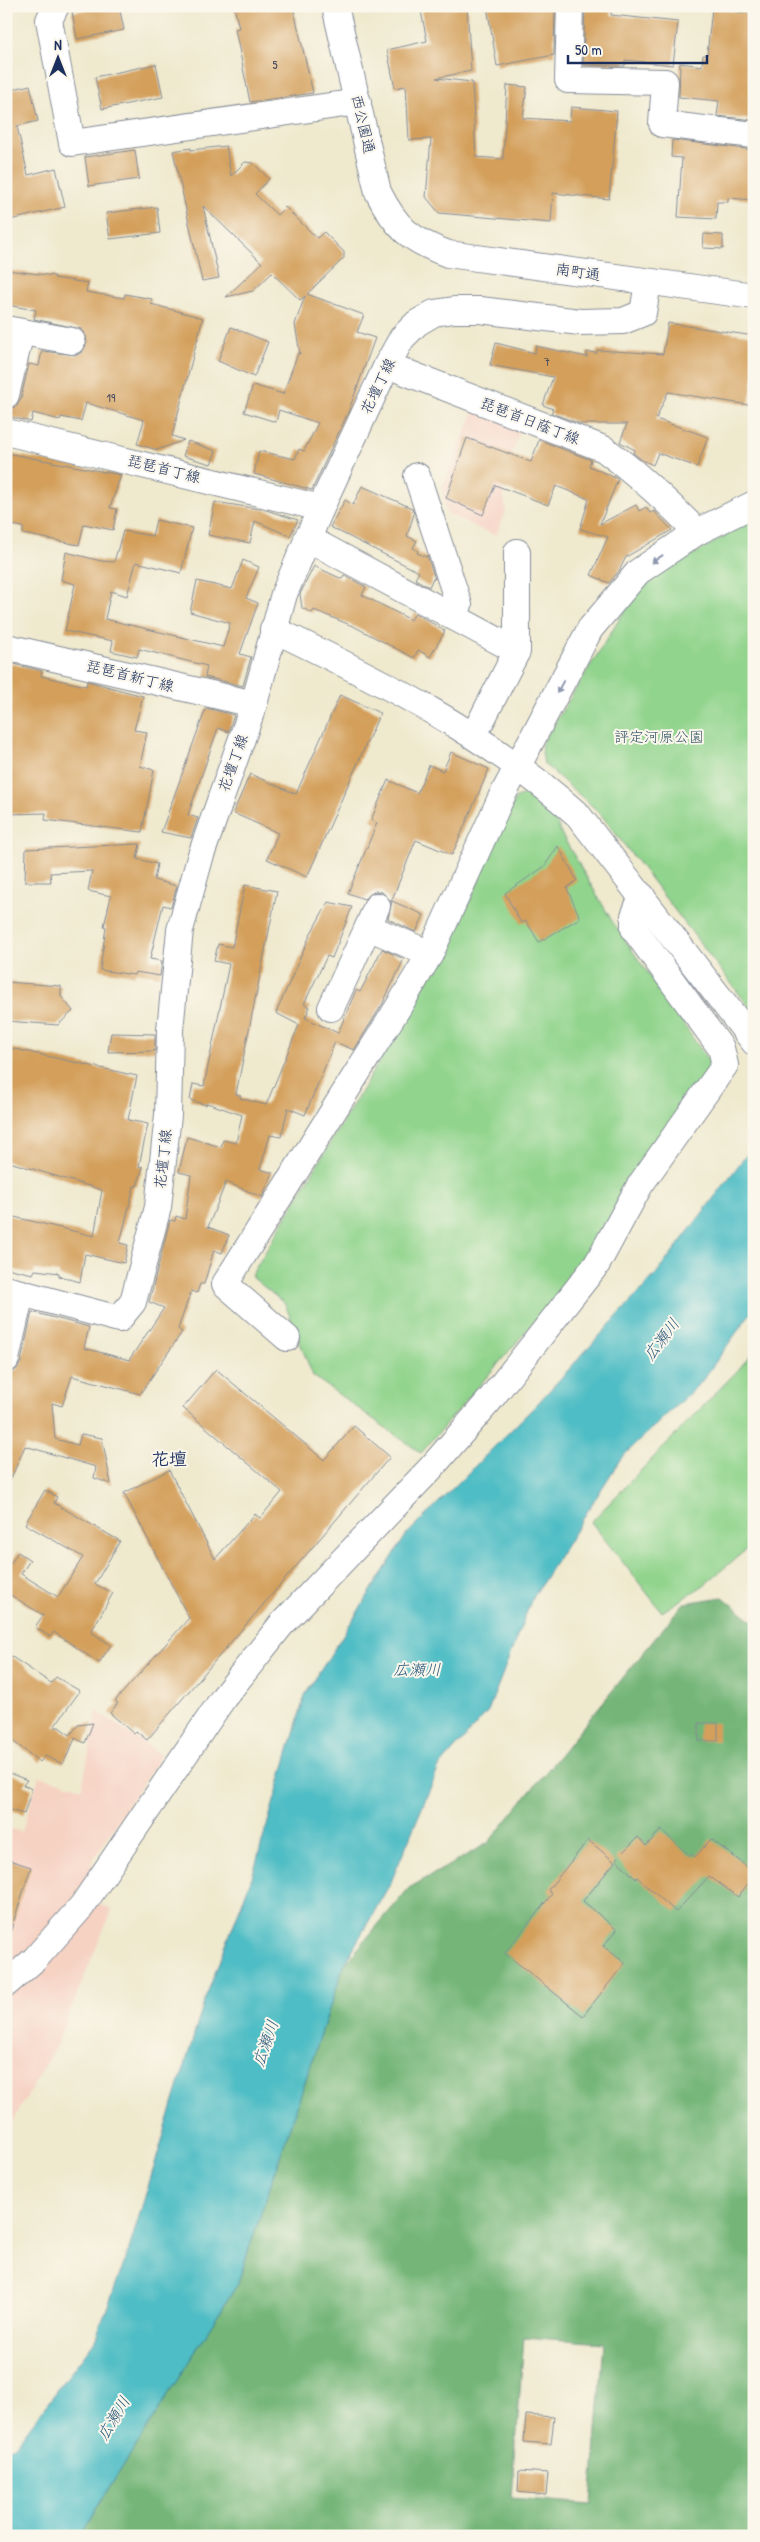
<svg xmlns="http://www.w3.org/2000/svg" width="760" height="2542" font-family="'Patrick Hand','Klee One',sans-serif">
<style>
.built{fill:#f6d2c3}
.green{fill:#91d48d;stroke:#568276}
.forest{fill:#74b678;stroke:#48726b;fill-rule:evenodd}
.water{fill:#4fbdc5;stroke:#357692}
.building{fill:#d39f5a}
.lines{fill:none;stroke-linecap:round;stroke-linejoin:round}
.minor-casing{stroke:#858c96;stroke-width:28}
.minor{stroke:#fff;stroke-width:26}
.oneway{fill:#8d97ae}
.labels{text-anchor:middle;stroke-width:4;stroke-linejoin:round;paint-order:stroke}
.number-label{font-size:12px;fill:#494b5d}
.street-label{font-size:15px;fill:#1b2f5e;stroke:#fbf7ec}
.park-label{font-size:15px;fill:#38586a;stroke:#fbf7ec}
.water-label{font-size:16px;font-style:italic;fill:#2b5a7d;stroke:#fbf7ec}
.quarter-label{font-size:18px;font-weight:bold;fill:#1b2f5e;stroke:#fbf7ec}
</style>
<rect width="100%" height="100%" fill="#fbf7ec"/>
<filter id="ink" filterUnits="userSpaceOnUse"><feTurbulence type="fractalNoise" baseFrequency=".02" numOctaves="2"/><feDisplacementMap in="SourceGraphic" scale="10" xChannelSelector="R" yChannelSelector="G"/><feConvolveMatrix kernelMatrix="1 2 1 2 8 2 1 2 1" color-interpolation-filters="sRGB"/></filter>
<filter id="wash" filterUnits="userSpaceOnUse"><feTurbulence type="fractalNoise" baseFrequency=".0096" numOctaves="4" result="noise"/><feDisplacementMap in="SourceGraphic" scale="20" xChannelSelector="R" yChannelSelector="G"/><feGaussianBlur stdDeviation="1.12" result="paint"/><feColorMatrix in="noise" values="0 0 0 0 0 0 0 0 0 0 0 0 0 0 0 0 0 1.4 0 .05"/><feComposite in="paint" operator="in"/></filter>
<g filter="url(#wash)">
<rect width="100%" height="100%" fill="#efe9ce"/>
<g class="built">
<path d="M476,407l46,18 -21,58 5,28 -10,25 -50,-23 -4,-26z"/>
<path d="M97,1711l64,44 -72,111 17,-7 -82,99 -18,12v-142l16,4 17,-56 43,12z"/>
<path d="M94,1903l18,6 -55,134 -42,75 -9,10v-138l15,-8 50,-43z"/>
</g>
<g class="green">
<path d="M754,519v494l-155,-201 -55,-48 -3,-19 99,-159z"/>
<path d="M537,791l9,8 16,36 50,86 100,145 -120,189 -171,198 -108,-77 -28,-72 -34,-28 205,-344 60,-134z"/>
<path d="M754,1351v192l-50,42 -42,27 -71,-90 147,-152z"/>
</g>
<path class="forest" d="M723,1597l31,25v914h-675l158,-251 107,-320 65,-77 79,-45 196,-240zM524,2337l80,6 -13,161 -79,-6z"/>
<path class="water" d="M754,1145v163l-52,73 -81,77 -90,143 -43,110 -49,56 -48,115 -47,83 -107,320 -158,251h-73v-87l9,-3 79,-104 33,-86 78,-257 47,-122 53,-182 102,-161 131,-131 118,-129z"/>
<g id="blocks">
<g class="building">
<path d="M104,6h15l5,24 -47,9 -5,-27z"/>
<path d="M234,6h59l20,87 -63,9 -15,-73 4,-1z"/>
<path d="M420,6h47l4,65 -35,7 36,4 4,75 27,2 4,-74 20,2 -4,31 47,3 1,-14 46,4 -8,88 -56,-6 -2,30 -112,-10 -13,-16 5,-58 -22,1 -3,-54 -11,2 -8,-38 40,-9z"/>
<path d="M487,6h68l-1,49 -57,11z"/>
<path d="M585,6h27l-1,9 67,7 -5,43 -48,-5v6l-42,-1z"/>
<path d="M712,8l42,6v106l-37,-4 2,-15 -40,-4 1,-34 22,3 1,-11h4z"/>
<path d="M156,64l7,33 -61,12 -7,-32z"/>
<path d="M30,85l8,36 -21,5 11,49 28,-7 9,39 -59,14v-130z"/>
<path d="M672,140l82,10v50l-26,-2v4h-11l-1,17 -38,-2 4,-59 -11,-1z"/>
<path d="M226,146l5,30 14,-14 8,1 16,16 -14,15 22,21 8,-8 32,31 7,-6 20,20v6l-37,36 57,21 -7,17 18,6 -26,72 -37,80 -58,-16 5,-23 36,8 4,-10 5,2 14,-28 -39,-13 -3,12 -32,-10 9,-27 30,9 15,-41 2,1 -5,-30 10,-28 -5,4 -28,-27 -19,18 -27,6 36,-34 -59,-57 16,72 -17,3 -29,-130 18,-3v2z"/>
<path d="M135,150l4,29 -50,7 -4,-29z"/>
<path d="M157,207l3,26 -50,6 -4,-26z"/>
<path d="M704,234l19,1v14l-20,-1z"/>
<path d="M6,270l49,6 -1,2 34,5 -2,9 38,6 1,-4 27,5 -1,5 52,14 -31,118 12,4 -27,10 -20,-6 7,-24 -58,-17 -5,18 -20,-4 -1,3 -27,-7 -2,9 -20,-5 1,-7 -2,-1 7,-3 4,-8 8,-34 10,2 3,-15 35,4 6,-4 4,-8 -1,-7 -5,-7 -47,-10 2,-9 -30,-5z"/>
<path d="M668,323l86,13v38l-5,31 -81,-13 -12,27 52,18 -11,30 -39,-14 -5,12 -11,-5 -9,-7 2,-3 -15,-8 7,-18h-46l-30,-11 2,-4 -10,-4 10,-28 -63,-12 6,-22 39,10 1,-7 51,11v-5l10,1v-3l66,4z"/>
<path d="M231,327l37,15 -14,35 -36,-16z"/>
<path d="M467,438l64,24 8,-22 52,20 -2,6 29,13 -18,45 36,-19 3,6 7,-4 4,6 4,-2 18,19 -46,27 -7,14 -10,12 -18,-8 17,-38 -28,-8 9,-30 -33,-13 -8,19 -53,-20 -12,30 -37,-17z"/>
<path d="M188,441l28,10 -5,13 -28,-8z"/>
<path d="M6,453l115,22 -11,33 7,1 -4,21 -29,-6 -5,21 -56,-11v-7l-17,-3z"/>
<path d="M362,486l50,22 2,6 -7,22 10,5 -4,7 5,3 -1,2 9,4 1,-2 8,24 -2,-1 -4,9 -14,-8 4,-7 -89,-45 15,-27 8,5z"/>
<path d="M215,502l51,8 32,10 -8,16 -35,-15 -5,22 -42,-8z"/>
<path d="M156,520l36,8 -11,45 -45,-11 -9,34 -16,-5 -6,28 118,28 7,-24 -40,-11 7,-31 35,8 11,-29 16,7 -13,31 12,5 -18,51 11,3 -8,29 -38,-9 2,-11 -68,-17 -2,8 -26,-6 2,-10 -48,-10 10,-47 -14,-4 5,-28 35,9 13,1 9,-31 29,5z"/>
<path d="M314,566l28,13 2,-4 22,12 -4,8 49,25 4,-7 30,18 -15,26 -12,-7 -4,8 -59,-31 -41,-17 -2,3 -10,-5 -2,-14z"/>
<path d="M6,662l36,9 -1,5 45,10 1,-5 56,15 -9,34 13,2 -7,34 14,4 -12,62 -97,-12 1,-7 -40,1z"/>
<path d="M340,695l40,18 -73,164 -40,-18 11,-26 -45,-20 17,-39 46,20z"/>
<path d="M206,708l28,7 -6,17 -10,-4 -30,87 10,3 -7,20 -30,-6z"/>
<path d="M451,752l38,17 -37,86 -36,-15 -25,62 -9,-10 -7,-1 -11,8 -16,-6 29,-70 -6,-3 17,-40 29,13 12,-28 14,6z"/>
<path d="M140,844l-3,15 20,5 -3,16 23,6 -6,21 -8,-2 -13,54 12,2 -2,15 -25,-4 -1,3 -34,-5 6,-43 -2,-1 7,-30 -23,-5 4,-20 -42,2 1,9h-26l1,-33z"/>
<path d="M558,846l19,34 -10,8 13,30 -41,24 -13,-21 -5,2 -16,-30 39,-26z"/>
<path d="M245,885l32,6 -41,203 5,2 -1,2 26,7 33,-80 -23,-12 35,-80 17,-31 24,5 -20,51 -5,-2 -23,48 6,3 -5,11 33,15 18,-43 4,2 22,-43 22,10 -21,44 -29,47 -19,-8 -30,73 -17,-7 -7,29 -11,-2 -10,34 13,4 -11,24 -36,-15 -18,45 21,8 -7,18 -8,-3 -10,34h-4l-3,9 -6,-2 -13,38 4,3 -42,62 -68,-18 -10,30 -10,-3 3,36 23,6 3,-11 21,4 9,46 -17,-6 2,-11 -71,-21 -19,44v-92l5,-25 6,-4 4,-7 11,-50 57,15 -5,21 45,12 35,-52 -15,-6 21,-82 5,1 1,-5 9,3 6,-44 -12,-3 8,-35 34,10 2,-7 13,3 6,-28 -35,-12 -1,2 -16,-5 3,-16 11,2 25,-122 -15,-3 4,-17 14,3z"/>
<path d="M392,901l32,14 -8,17 -28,-13z"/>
<path d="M6,982l55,4v10l12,15 -15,14 -52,-4z"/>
<path d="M111,1033l44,1v17l-47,1z"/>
<path d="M6,1047l131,29 -9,44 20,4 -9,42 4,1 -6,19h-3l-14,57 8,2 -4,18 -39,-9 -5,28 -21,-6v-3l-24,-3 -2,4 -27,-6v-53l88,21 8,-46 -96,-29z"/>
<path d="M216,1369l108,91 30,-34 36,31 -243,283 -11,-9 -2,3 -24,-21 8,-10 -3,-2 74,-83 -65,-125 45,-23 46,89 40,-45 5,4 22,-26 -99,-84z"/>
<path d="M45,1490l12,7 -3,6 66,38 -25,43 18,9 -22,39 20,13 -12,18 -45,-31 -4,5 -15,-10 8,-12 -34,-21 -3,4v-33l3,1 9,-14 12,8 -9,14 37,23 25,-40 -58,-33z"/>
<path d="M6,1653l45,30 5,-6 24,14 -26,36h5l11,8 8,-10 15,-2 -8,20 -12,-6 2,2 -12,25 -18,-8 -5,6 -34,-26z"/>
<rect x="699" y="1723" width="19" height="18"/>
<path d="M6,1772l21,8 -4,5 9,4 -8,25 -18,-5z"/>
<path d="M661,1830l29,26 2,-2 3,3 16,-18 43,33v3l-16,22 -29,-21 -33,36 -39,-35 -1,2 -20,-20 22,-22 8,9z"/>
<path d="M588,1840l27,22 -32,39 34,29 -14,16 22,17 -42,53 -78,-63 47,-59 -4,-4z"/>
<path d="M6,1859l25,8 -22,69h-3z"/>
<path d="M526,2415l28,2 -3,27 -27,-2z"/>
<path d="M519,2471l29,2 -2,22 -28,-3z"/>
</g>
</g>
</g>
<g filter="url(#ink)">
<use href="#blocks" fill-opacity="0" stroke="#858c96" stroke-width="1"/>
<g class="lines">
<g class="minor-casing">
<g id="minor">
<path d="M56,6l-7,14 23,123 286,-41"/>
<path d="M335,6l43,186c18,36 32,48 70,62l306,42"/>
<path d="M570,6l-2,74 97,2 -3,42 92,11"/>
<path d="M6,329l66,12"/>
<path d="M387,365l217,84c34,25 64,53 93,83"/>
<path d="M6,395l15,-63"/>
<path d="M6,432l315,76"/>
<path d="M417,476l42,129 -5,12"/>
<path d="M307,538l210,113 -43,84"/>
<path d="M517,552v99"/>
<path d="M273,629c112,54 211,103 305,186l176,227"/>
<path d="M6,647l248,57"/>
<path d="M368,927l9,-21"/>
<path d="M331,1008l37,-81 62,27"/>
<path d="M6,1289l113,30 14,-17 25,-95 10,-92 2,-85 10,-100 20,-72 54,-154 30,-110 43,-100 60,-129 15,-27 15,-15 17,-10 20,-3h26l100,12 43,-1 20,-8 5,-31"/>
<path d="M287,1338l-62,-54 174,-278 31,-52 71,-156 89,-169 48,-57 59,-40 57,-28"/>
<path d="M6,1359l15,-66"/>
<path d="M6,1984l29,-25 47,-53 142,-209 57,-72 150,-157 58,-67 108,-137 43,-79 85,-120 -4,-17 -87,-119v-13l8,-20"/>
</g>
</g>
<use href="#minor" class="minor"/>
</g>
<defs><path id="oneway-solid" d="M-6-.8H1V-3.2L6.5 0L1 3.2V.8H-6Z" transform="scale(1.25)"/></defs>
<g class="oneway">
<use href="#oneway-solid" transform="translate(657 559) rotate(146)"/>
<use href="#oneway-solid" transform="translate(560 687) rotate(118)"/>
</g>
</g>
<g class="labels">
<g class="number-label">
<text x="275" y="69">5</text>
<text x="547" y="366">7</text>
<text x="111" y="402">19</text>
</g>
<g class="street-label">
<text transform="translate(363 124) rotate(77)" y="5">西公園通</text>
<text transform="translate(578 272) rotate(8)" y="5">南町通</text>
<text transform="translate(378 386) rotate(-64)" y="5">花壇丁線</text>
<text transform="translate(530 421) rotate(21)" y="5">琵琶首日蔭丁線</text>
<text transform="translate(164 469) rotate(14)" y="5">琵琶首丁線</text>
<text transform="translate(130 676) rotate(14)" y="5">琵琶首新丁線</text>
<text transform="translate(233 763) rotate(-70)" y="5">花壇丁線</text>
<text transform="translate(163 1159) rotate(-84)" y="5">花壇丁線</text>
</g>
<g class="park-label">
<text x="659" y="742">評定河原公園</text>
</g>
<g class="water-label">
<text transform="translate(661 1339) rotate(-53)" y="6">広瀬川</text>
<text x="417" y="1675">広瀬川</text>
<text transform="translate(265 2043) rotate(-71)" y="6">広瀬川</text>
<text transform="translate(113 2418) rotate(-59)" y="6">広瀬川</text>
</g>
<g class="quarter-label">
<text x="169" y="1465">花壇</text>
</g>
</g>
<rect width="760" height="2542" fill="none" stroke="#fbf7ec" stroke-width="25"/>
<g transform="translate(58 58)" stroke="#fbf7ec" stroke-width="4" paint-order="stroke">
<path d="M0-4L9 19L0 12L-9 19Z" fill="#1b2f5e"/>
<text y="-8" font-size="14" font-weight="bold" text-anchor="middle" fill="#1b2f5e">N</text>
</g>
<path d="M568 55v8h139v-8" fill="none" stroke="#1b2f5e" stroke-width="2.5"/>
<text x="575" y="55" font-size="15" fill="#1b2f5e" stroke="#fbf7ec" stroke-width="4" paint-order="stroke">50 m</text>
</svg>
